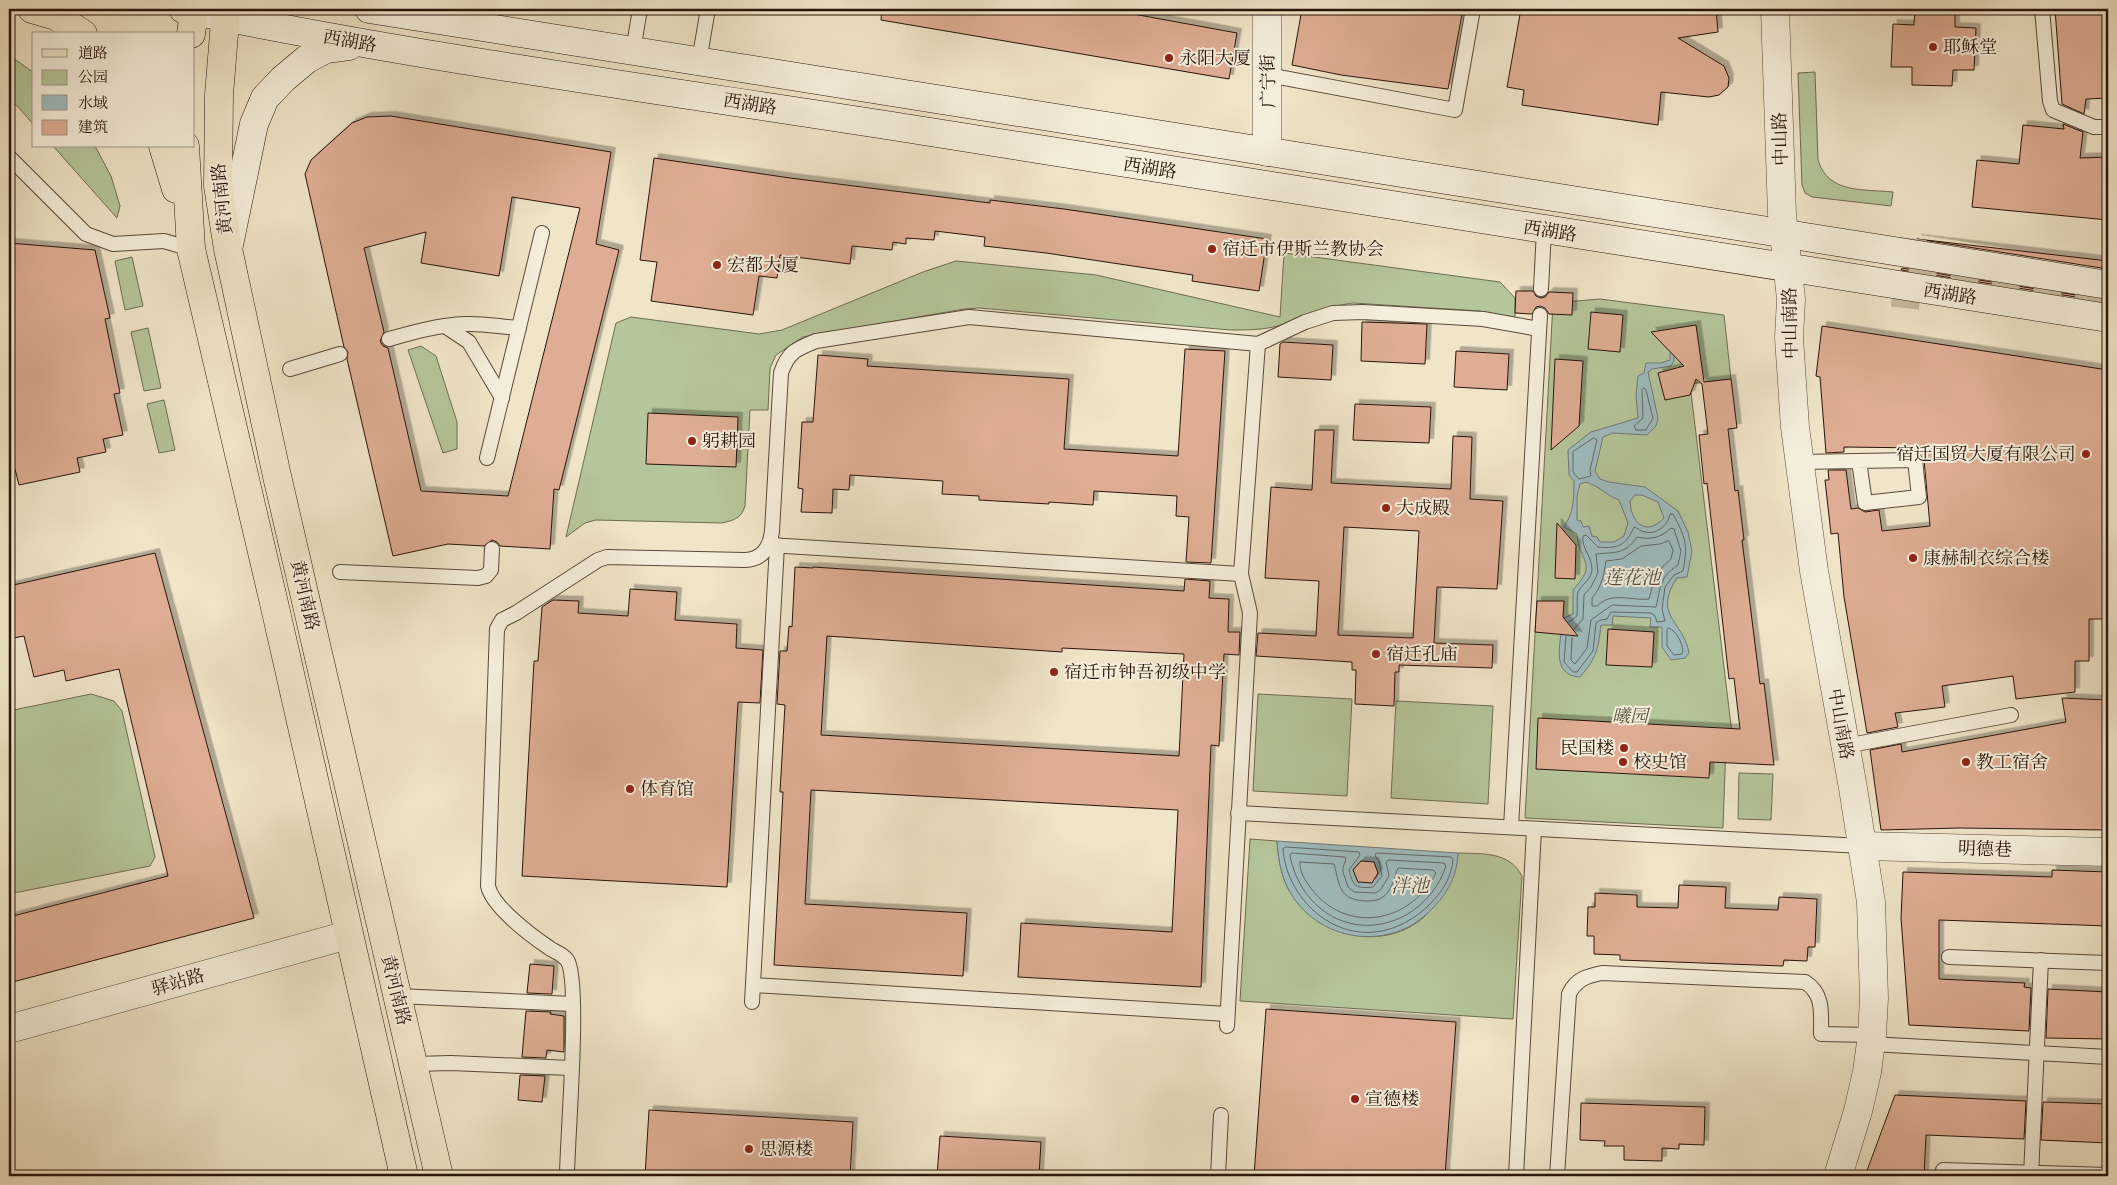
<svg xmlns="http://www.w3.org/2000/svg" width="2117" height="1185" font-family="'EB Garamond','Noto Serif SC',serif">
<style>
.green{fill:#b5c69a;stroke:#6e6c52}
.water{fill:#9ebcc0;stroke:#6f7878;fill-rule:evenodd}
.lines{fill:none;stroke-linecap:round;stroke-linejoin:round}
.shore{stroke:#636866;stroke-width:1}
.building{fill:#dead93;stroke:#28130b;fill-rule:evenodd;filter:url(#shadow)}
.street-tunnel{stroke:#c8bba2;stroke-width:28;stroke-dasharray:28 14;stroke-linecap:butt}
.lane-casing{stroke:#5a483a;stroke-width:16}
.street-casing{stroke:#5a483a;stroke-width:29}
.secondary-casing{stroke:#28130b;stroke-width:29}
.primary-casing{stroke:#28130b;stroke-width:29}
.lane{stroke:#f5eedb;stroke-width:14}
.street{stroke:#f5eedb;stroke-width:28}
.secondary{stroke:#f5eedb;stroke-width:28}
.primary{stroke:#f0e5c8;stroke-width:28}
.poi-dot{fill:#8f2418;stroke:#f5eedb;stroke-width:2}
.labels{text-anchor:middle;stroke-width:4;stroke-linejoin:round;paint-order:stroke}
.street-label{font-size:18px;fill:#28130b;stroke:#f5eedb}
.poi-label{font-size:18px;fill:#28130b;stroke:#f5eedb;text-anchor:start}
.park-label{font-size:18px;font-style:italic;fill:#59523d;stroke:#f5eedb}
.water-label{font-size:19px;font-style:italic;fill:#514e4a;stroke:#f5eedb}
</style>
<defs>
<filter id="shadow"><feDropShadow dx="4.5" dy="-4.5" stdDeviation="0" flood-color="#0004"/></filter>
</defs>
<rect width="100%" height="100%" fill="#f0e5c8"/>
<filter id="stains"><feTurbulence type="fractalNoise" baseFrequency=".004" numOctaves="4"/><feColorMatrix values="0 0 0 0 .2 0 0 0 0 .09 0 0 0 0 .02 0 0 0 .5 -.17"/></filter>
<radialGradient id="worn" r=".72"><stop offset=".6" stop-color="#630" stop-opacity="0"/><stop offset="1" stop-color="#630" stop-opacity=".3"/></radialGradient>
<g class="green">
<path d="M9,55l25,18v52l-25,-28z"/>
<path d="M1815,72l3,88c10,34 46,29 75,32l-2,14 -79,-9 -7,-4 -3,-8 -4,-112z"/>
<path d="M53,146h42l16,30 9,30 -3,12z"/>
<path d="M1284,253l216,29 15,16v20l-35,-7 -127,-8c-25,3 -48,14 -72,22 -16,5 -34,5 -51,5l-251,-22 -15,1 -161,28 -27,18 -6,13 -2,42h-18l-5,96c-4,13 -11,14 -23,17l-126,-3 -11,3 -19,14 50,-214 15,-6 128,17 23,-4 141,-58 33,-11 140,14 184,42z"/>
<path d="M132,257l11,49 -18,4 -10,-49z"/>
<path d="M1600,299l124,16 7,64 -41,5 43,358h-7l-3,86 -198,-10 28,-515z"/>
<path d="M148,328l13,60 -17,3 -13,-59z"/>
<path d="M421,346l15,10 21,66v27l-14,4 -35,-103z"/>
<path d="M164,400l11,50 -16,3 -12,-49z"/>
<path d="M91,694l23,7 8,10 33,146 -5,9 -141,28v-183z"/>
<path d="M1258,694l94,5 -5,97 -94,-5z"/>
<path d="M1396,701l97,5 -5,98 -97,-6z"/>
<path d="M1739,773l34,1 -2,46 -33,-1z"/>
<path d="M1250,839l27,2c1,14 3,28 8,41 22,52 94,73 138,36 7,-6 12,-17 17,-25 10,-14 17,-22 18,-40 24,1 51,-2 64,23l-9,143 -273,-18z"/>
</g>
<g class="water">
<path d="M1674,344v17l-3,5 -19,3 -4,3 10,46 -2,8 -9,9 -34,-2 -10,4 -8,34 5,8 9,3 36,5 33,24 10,21 4,19 -5,26 -10,1c-25,38 6,42 12,75l-4,5 -14,2 -9,-13v-20h-12l1,-9 -38,-2 -1,9h-11c-3,25 -4,32 -21,52 -31,-1 -19,-39 -16,-59l9,-4v-24c26,-28 6,-27 4,-56l-13,-7c10,-15 10,-29 10,-46l-5,-6 -1,-25 23,-18 47,-14 -2,-23 2,-19 6,-3 2,-10h15l9,-3v-14zM1586,482c13,4 20,13 33,18l9,23 -4,13 -10,6h-14l-3,-5 -5,-1 -3,-10 -6,1 -2,-6 -4,-1v-24l3,-12zM1635,495h7l16,7 6,16c-18,19 -33,5 -34,-17z"/>
<path d="M1277,841l181,12c-1,23 -10,40 -27,57 -44,45 -121,31 -146,-28 -5,-13 -7,-27 -8,-41zM1361,861l13,1 4,11 -6,9h-14l-5,-13z"/>
</g>
<g class="lines">
<g class="shore">
<path d="M1644,388l2,2 7,28 -7,12h-10l-2,-4 9,-8 -1,-28z"/>
<path d="M1594,438l3,2 -7,30 1,6 -12,3 -6,-7v-20z"/>
<path d="M1669,541l4,9 -2,9c-16,13 -17,22 -22,40 -18,2 -37,-8 -52,7h-5v-8c10,-12 12,-23 14,-37l16,-2 19,-13 19,-2z"/>
<path d="M1669,628c8,4 13,14 14,23l-1,3 -8,1 -7,-9v-16z"/>
<path d="M1566,636l-2,26 9,10h4l16,-21 3,-28 4,-3 7,-1 4,-7 40,1 4,3 2,6 8,-1 -3,-12 3,-22 9,-12 9,-4c5,-26 3,-33 -10,-57h-3c-2,11 -13,21 -25,18 -4,0 -7,-4 -11,-5 -8,18 -15,22 -36,20l-12,-12 -3,1c-2,12 9,20 9,33 0,10 -10,15 -14,23 -2,7 0,17 -1,24l-8,6"/>
<path d="M1572,637l-1,23 4,4 12,-16 4,-28 21,-15 44,2c5,-21 3,-29 22,-42l3,-14 -7,-22 -3,-1c-10,10 -21,12 -34,9 -12,18 -22,15 -41,17l2,19 -7,14 -7,8 -1,24 -9,10"/>
<path d="M1286,847l73,5 1,3 -11,15c4,16 7,19 24,17l9,-11 -3,-15 -4,-5 1,-3 75,4 2,2c-1,17 -10,32 -22,44 -14,15 -35,27 -56,29 -48,5 -89,-38 -92,-83z"/>
<path d="M1292,853l53,4 1,3 -3,7v5l5,15 6,5 22,1 5,-4 8,-13 -3,-14 2,-2 56,3 2,3c-7,21 -21,38 -40,49 -52,28 -105,-4 -116,-59z"/>
<path d="M1300,862l34,2c6,21 4,36 32,37 9,0 16,-1 21,-8 7,-9 7,-16 11,-25l35,2 3,3c-26,51 -91,62 -126,14 -5,-7 -11,-16 -10,-25z"/>
</g>
</g>
<g class="building">
<path d="M882,9h224l131,24 -8,46 -348,-59z"/>
<path d="M1302,9h161l-15,80 -107,-14 -49,-10z"/>
<path d="M1521,9h195l2,23 -40,6 46,28 5,12 -1,9 -9,8 -10,2 -48,-5 -3,33 -136,-20 2,-15 -17,-3z"/>
<path d="M1915,9h40v18l21,1 -2,42h-21l-1,16 -40,-1v-18h-21l2,-43 21,1z"/>
<path d="M2055,9h53v89l-22,1 -2,15 -22,-10z"/>
<path d="M391,116l220,36 -15,92 23,6 -60,240 -5,-1 -4,60 -50,-3 -3,-4 -5,-2 -8,6 -36,-2 -55,12 -46,-197 1,-7 -4,-5 -39,-173 6,-14 41,-37 15,-6zM512,197l68,11 -72,288 -87,-5 -33,-143 -5,-2 -3,-5 4,-9 -20,-84 62,-16 -5,31 78,13z"/>
<path d="M2063,124l20,8 -3,26 28,-1v63l-136,-13 5,-47 42,4 4,-39 41,4z"/>
<path d="M654,158l136,20 200,25v-3l74,9 203,30 -8,52 -67,-10 1,-6 -147,-22 -62,-7 1,-9 -50,-6 -1,9 -28,-2v6l-13,-2 -1,8 -40,-4 -2,18 -70,-9 -3,23 -18,-2 -6,39 -102,-14 6,-39 -17,-2z"/>
<path d="M1917,239l191,22v8z"/>
<path d="M9,243l86,7 15,68 -5,1 15,74 -6,1 9,41 -20,4 3,13 -29,6 3,14 -61,13 -4,-16 -6,2z"/>
<path d="M1902,268l206,32v2l-207,-32z"/>
<path d="M1516,291h17l3,5 5,2 4,-1 4,-5 24,1 -1,22 -23,-1 -4,-6 -5,-2 -4,1 -4,7 -17,-1z"/>
<path d="M1591,312l32,3 -3,37 -32,-3z"/>
<path d="M1362,322l65,2 -2,40 -64,-3z"/>
<path d="M1696,325l8,57 27,-3 6,49 -9,1 7,62 3,-1 6,50h-2l18,144 4,-1 10,82 -64,-3 -1,16 -173,-9 2,-51 202,11 -6,-51 -5,1 -22,-196 -3,1 -5,-49 9,-1 -6,-50 -6,-5 -6,16 -25,5 -7,-27 26,-7 -33,-34z"/>
<path d="M1822,326l286,44v249h-19v42h-14v31l-59,7 -3,-23 -71,10 3,21 -50,6 3,14 -31,6 -23,-136 -6,-64 -7,1 -6,-54h4l-1,-10h18l5,39 7,-1 7,4 14,-2 3,21 48,-5 -6,-67 -2,-11 -78,-1v5l-18,1 -6,-76 -4,-1z"/>
<path d="M1283,342l50,3 -2,35 -53,-3 2,-33z"/>
<path d="M1185,349l40,2 -14,212 -25,-1 3,-45 -13,-1 1,-20 -83,-5 -1,14 -44,-3v2l-70,-4v-4l-37,-2 1,-13 -93,-6 -1,15 -16,-1 -1,24 -31,-1 2,-23 -5,-1 4,-66h11l5,-67 50,4 -1,7 202,13 -5,70 114,7z"/>
<path d="M1456,351l53,3 -2,36 -53,-3z"/>
<path d="M1555,359l28,2 -4,65 -28,24z"/>
<path d="M1355,404l76,3 -2,36 -76,-3z"/>
<path d="M648,413l90,4 -2,50 -90,-3z"/>
<path d="M1315,430h19l-3,53 120,6 2,-53 19,1 -2,62 33,2 -6,88 -60,-2 -3,56 59,2 -1,23 -93,-3v7h-4l-1,34 -39,-2 1,-34h-4v-8l-96,-6 2,-23 58,3 3,-55 -54,-3 6,-91 41,3zM1344,527l75,4 -6,107 -75,-3z"/>
<path d="M1557,523l19,22 -1,34 -20,-1z"/>
<path d="M155,553l99,365 -245,65v-66l159,-41 -49,-207 -53,12 -2,-11 -30,7 -10,-41 -15,3v-53z"/>
<path d="M795,567l18,1v-1l371,24 1,-12 25,2 -1,17 20,1 -1,33h12l-1,23 -15,-1 -5,92 -8,-1 -10,242 -183,-10 3,-54 151,9 6,-122 -367,-20 -6,114 162,9 -4,63 -189,-11 9,-173h-3l5,-87 -8,-1 3,-53h7l2,-25 3,1zM827,636l235,16v-4l122,6 -5,102 -358,-21z"/>
<path d="M630,589l47,3 -2,28 62,4 -1,24 27,2 -3,53 -22,-1 -11,185 -205,-11 12,-215h4l4,-54 11,-7 26,1 -1,12 50,3z"/>
<path d="M1537,601h27l-1,16 15,19 -43,-4z"/>
<path d="M1608,629l46,3 -2,35 -46,-2z"/>
<path d="M2062,698l46,2 -3,97h3v33l-148,-2 -79,2 -11,-80 31,-6 1,8 164,-30z"/>
<path d="M1361,861l13,1 4,11 -6,10 -14,-1 -5,-12z"/>
<path d="M2052,870l56,2v54l-169,-6v59l86,4 -1,4 7,1 -2,43 -120,-6 -8,-107 2,-46 149,5z"/>
<path d="M1679,885l47,2 -1,21 53,2 1,-13 38,2 -2,48h-7l-1,14 -23,-1 -1,6 -163,-6v-5l-26,-1v-18h-7l1,-29h7v-14l42,2v12l41,1z"/>
<path d="M530,964l24,2 -2,28 -25,-1z"/>
<path d="M2048,989l60,3v47l-62,-1z"/>
<path d="M1266,1009l190,13 -11,154h-191z"/>
<path d="M526,1011l25,1 -1,2 14,2v36l-17,-2 -1,8 -24,-1z"/>
<path d="M520,1075l25,1 -3,26 -24,-2z"/>
<path d="M1895,1095l131,6 -2,38 -98,-4 -2,41h-59z"/>
<path d="M2043,1102l65,2v39l-67,-3z"/>
<path d="M1581,1103l124,4 -1,38 -25,-1v5l-17,-1v13l-38,-1v-14h-20l1,-5 -25,-1z"/>
<path d="M649,1110l204,12 -3,54h-205z"/>
<path d="M940,1136l101,6 -2,34h-102z"/>
</g>
<g class="lines">
<g class="street-tunnel">
<path d="M1909,270l199,31"/>
<path d="M1905,308l9,-82"/>
</g>
<g class="lane-casing">
<g id="lane">
<path d="M2042,9l8,92 3,9 41,17h14"/>
<path d="M633,51l7,-42"/>
<path d="M699,61l9,-52"/>
<path d="M1268,75l187,35 18,-101"/>
<path d="M9,157l77,77 27,10 51,-3 27,8"/>
<path d="M1541,289l3,-59"/>
<path d="M445,326l24,16 33,56"/>
<path d="M389,339c25,-7 50,-14 76,-15 18,-1 36,3 54,4"/>
<path d="M1258,344l47,-22 28,-9 30,-1 120,7 56,10"/>
<path d="M290,369l50,-15"/>
<path d="M487,458l55,-225"/>
<path d="M1799,462l116,-2 4,37 -54,6 -6,-42"/>
<path d="M769,545l472,29"/>
<path d="M340,572l138,6 8,-2 5,-6 1,-21"/>
<path d="M1845,746l166,-31"/>
<path d="M1238,813l624,33"/>
<path d="M1511,827l29,-512"/>
<path d="M1949,957l159,6"/>
<path d="M753,985l474,29"/>
<path d="M398,996l175,8"/>
<path d="M752,1002l25,-457"/>
<path d="M1871,1044l237,13"/>
<path d="M414,1064l37,-1 120,5"/>
<path d="M1943,1170l165,5"/>
<path d="M567,1176c0,-34 14,-197 0,-216 -5,-7 -13,-8 -19,-13 -18,-12 -56,-41 -60,-61l9,-257 5,-9 14,-7 82,-53 9,-3 138,3c18,-1 25,-13 27,-29l9,-158c7,-21 15,-24 35,-32l153,-24 289,27 -17,230 9,39 -23,413"/>
<path d="M1218,1176l3,-61"/>
<path d="M1516,1176l18,-347"/>
<path d="M1557,1176l12,-182c7,-15 18,-18 33,-21l203,9c19,12 16,31 16,52l51,1"/>
<path d="M2031,1176l10,-216"/>
</g>
</g>
<g class="street-casing">
<g id="street">
<path d="M1267,9v143"/>
<path d="M1775,9l7,205 9,85 -2,39 6,89 19,144 39,217 18,114 3,96 -2,37 -5,37 -9,39 -20,65"/>
<path d="M1862,846l246,6"/>
<path d="M9,1029l339,-94"/>
</g>
</g>
<g class="secondary-casing">
<g id="secondary">
<path d="M194,9v2c235,48 474,80 711,117 401,64 802,128 1203,190"/>
<path d="M369,9l1739,276"/>
<path d="M229,245l25,-121 11,-26 18,-19 24,-20 19,-10 23,-3"/>
</g>
</g>
<g class="primary-casing">
<g id="primary">
<path d="M32,9l24,7 27,18"/>
<path d="M183,9l11,2 -3,23"/>
<path d="M226,9l-7,86 -1,91 10,63 49,227 162,700"/>
<path d="M163,146l13,43"/>
<path d="M185,146l6,103 83,354 130,573"/>
</g>
</g>
<use href="#lane" class="lane"/>
<use href="#street" class="street"/>
<use href="#secondary" class="secondary"/>
<use href="#primary" class="primary"/>
</g>
<g class="poi-dot">
<circle cx="1933" cy="47" r="5"/>
<circle cx="1169" cy="58" r="5"/>
<circle cx="1212" cy="249" r="5"/>
<circle cx="717" cy="265" r="5"/>
<circle cx="692" cy="441" r="5"/>
<circle cx="2086" cy="454" r="5"/>
<circle cx="1386" cy="508" r="5"/>
<circle cx="1913" cy="558" r="5"/>
<circle cx="1376" cy="654" r="5"/>
<circle cx="1054" cy="672" r="5"/>
<circle cx="1624" cy="748" r="5"/>
<circle cx="1623" cy="762" r="5"/>
<circle cx="1966" cy="762" r="5"/>
<circle cx="630" cy="789" r="5"/>
<circle cx="1355" cy="1099" r="5"/>
<circle cx="749" cy="1149" r="5"/>
</g>
<g class="labels">
<g class="street-label">
<text transform="translate(350 41) rotate(10)" y="6">西湖路</text>
<text transform="translate(1268 81) rotate(-91)" y="6">广宁街</text>
<text transform="translate(750 104) rotate(9)" y="6">西湖路</text>
<text transform="translate(1780 139) rotate(-92)" y="6">中山路</text>
<text transform="translate(1150 168) rotate(9)" y="6">西湖路</text>
<text transform="translate(222 199) rotate(-96)" y="6">黄河南路</text>
<text transform="translate(1550 231) rotate(9)" y="6">西湖路</text>
<text transform="translate(1950 294) rotate(9)" y="6">西湖路</text>
<text transform="translate(1790 323) rotate(-91)" y="6">中山南路</text>
<text transform="translate(305 595) rotate(77)" y="6">黄河南路</text>
<text transform="translate(1841 724) rotate(80)" y="6">中山南路</text>
<text transform="translate(1985 849) rotate(2)" y="6">明德巷</text>
<text transform="translate(178 982) rotate(-16)" y="6">驿站路</text>
<text transform="translate(396 990) rotate(76)" y="6">黄河南路</text>
</g>
<g class="poi-label">
<text x="1943" y="53">耶稣堂</text>
<text x="1179" y="64">永阳大厦</text>
<text x="1222" y="255">宿迁市伊斯兰教协会</text>
<text x="727" y="271">宏都大厦</text>
<text x="702" y="447">躬耕园</text>
<text x="2076" y="460" text-anchor="end">宿迁国贸大厦有限公司</text>
<text x="1396" y="514">大成殿</text>
<text x="1923" y="564">康赫制衣综合楼</text>
<text x="1386" y="660">宿迁孔庙</text>
<text x="1064" y="678">宿迁市钟吾初级中学</text>
<text x="1614" y="754" text-anchor="end">民国楼</text>
<text x="1633" y="768">校史馆</text>
<text x="1976" y="768">教工宿舍</text>
<text x="640" y="795">体育馆</text>
<text x="1365" y="1105">宣德楼</text>
<text x="759" y="1155">思源楼</text>
</g>
<g class="park-label">
<text x="1630" y="722">曦园</text>
</g>
<g class="water-label">
<text x="1632" y="584">莲花池</text>
<text x="1410" y="892">泮池</text>
</g>
</g>
<rect width="2117" height="1185" fill="none" stroke="#f0e5c8" stroke-width="30"/>
<rect x="10" y="10" width="2097" height="1165" fill="none" stroke="#28130b" stroke-width="2.5"/>
<rect x="15" y="15" width="2087" height="1155" fill="none" stroke="#28130b"/>
<rect x="32" y="32" width="162" height="115" fill="#f5eedb" stroke="#a39688"/>
<rect x="42" y="49" width="25" height="8" fill="#f0e5c8" stroke="#a39688"/>
<text x="78" y="58" font-size="15" fill="#28130b">道路</text>
<rect x="42" y="70" width="25" height="15" fill="#b5c69a" stroke="#a39688"/>
<text x="78" y="82" font-size="15" fill="#28130b">公园</text>
<rect x="42" y="95" width="25" height="15" fill="#9ebcc0" stroke="#a39688"/>
<text x="78" y="108" font-size="15" fill="#28130b">水域</text>
<rect x="42" y="120" width="25" height="15" fill="#dead93" stroke="#a39688"/>
<text x="78" y="132" font-size="15" fill="#28130b">建筑</text>
<rect width="100%" height="100%" filter="url(#stains)"/>
<rect width="100%" height="100%" fill="url(#worn)"/>
</svg>
